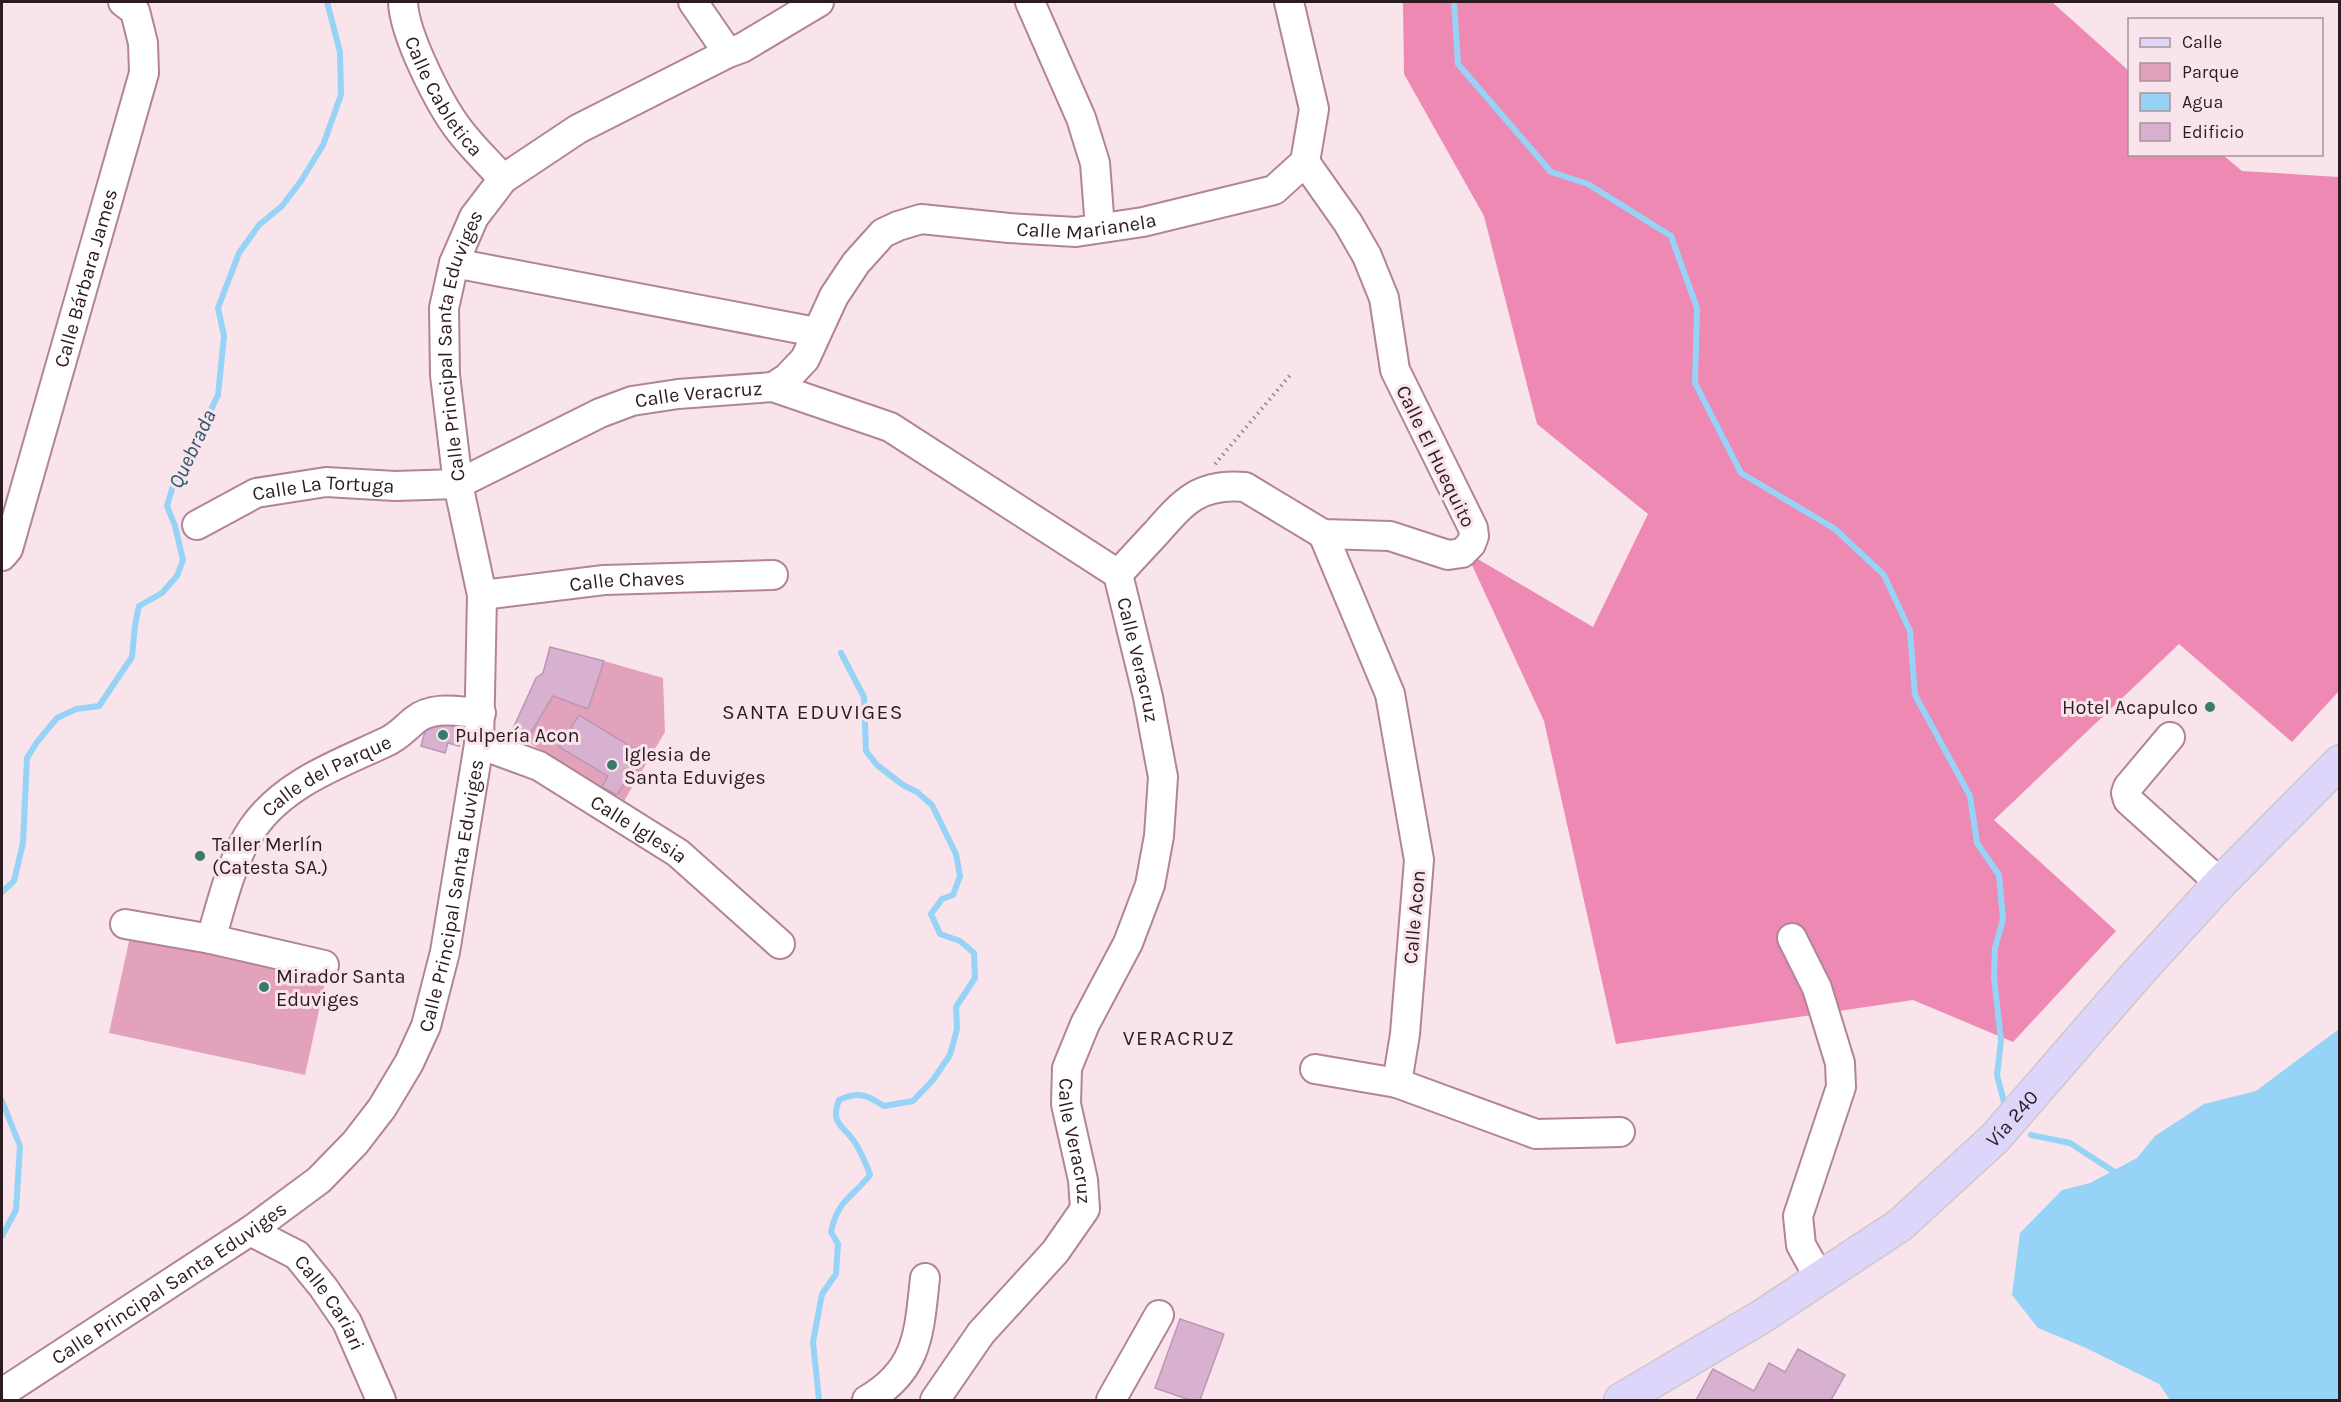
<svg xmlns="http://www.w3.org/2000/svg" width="2341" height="1402" font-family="Karla,sans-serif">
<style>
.green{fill:#e3a2bb}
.forest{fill:#ed89b3}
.water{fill:#96d3f6}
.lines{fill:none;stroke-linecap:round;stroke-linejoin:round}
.stream{stroke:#96d3f6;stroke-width:6}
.building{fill:#d8b1d0;stroke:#bc96b4;stroke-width:1.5}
.minor-casing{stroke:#b28495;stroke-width:32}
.major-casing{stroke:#cdc8ca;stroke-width:36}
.path{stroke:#98848b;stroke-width:4;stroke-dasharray:1.5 4.5;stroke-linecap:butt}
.minor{stroke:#fff;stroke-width:28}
.major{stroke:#ddd6fa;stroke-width:33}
.poi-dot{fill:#397a69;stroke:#f9e4eb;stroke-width:2}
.labels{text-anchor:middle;stroke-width:6;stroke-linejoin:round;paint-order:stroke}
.street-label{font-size:20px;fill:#2d1b22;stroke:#f9e4eb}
.poi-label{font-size:20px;fill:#2d1b22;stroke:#f9e4eb;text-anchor:start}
.water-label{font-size:21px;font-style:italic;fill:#295870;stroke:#f9e4eb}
.neighbourhood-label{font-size:21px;letter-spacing:1.5px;fill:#2d1b22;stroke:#f9e4eb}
</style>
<rect width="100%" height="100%" fill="#f9e4eb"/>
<g class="green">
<path d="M604,661l59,17 2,54 -41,69 -7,-6 25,-42 -64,-37 -19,31 49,29 -6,11 -76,-46 27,-45 35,13z"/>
<path d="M131,932l196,42 -22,101 -196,-42z"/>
</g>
<path class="forest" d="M1403,2h649l77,69 1,83 93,1 19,16 97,6v514l-47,51 -113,-98 -185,176 122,111 -103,111 -100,-42 -297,44 -72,-323 -78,-169 127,75 55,-113 -111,-90 -53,-208 -80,-142z"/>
<path class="water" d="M2339,1029v371h-169l-11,-16 -73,-36 -48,-20 -26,-33 8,-62 42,-43 28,-7 47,-25 18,-22 49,-32 52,-13z"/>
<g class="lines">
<g class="stream">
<path d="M1454,2l4,62 93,108 37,12 83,52 26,72 -2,75 46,90 94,56 49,46 26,56 5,64 55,101 7,47 22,32 4,44 -8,29 -1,29 7,64 -4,34 8,31"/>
<path d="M2,892l12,-11 9,-38 4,-85 10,-16 20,-24 19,-9 23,-3 33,-49 3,-32 4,-19 23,-13 15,-17 6,-16 -8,-34 -8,-20 8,-27 20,-36 23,-48 6,-59 -6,-28 21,-55 20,-28 23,-19 19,-25 22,-36 18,-50 -1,-43 -13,-50"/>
<path d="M2,1101l18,45 -4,64 -14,26"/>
<path d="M2031,1135l39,8 43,28"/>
<path d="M819,1400l-6,-58 9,-48 14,-20 2,-30 -7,-12c7,-33 20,-33 39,-57 -4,-12 -9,-23 -16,-34 -12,-17 -24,-17 -15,-41 20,-9 28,-5 45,6l29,-5 20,-21 17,-25 7,-26 -1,-22 19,-29 -1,-25 -14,-12 -20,-7 -9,-20 11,-15 11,-4 7,-19 -4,-22 -24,-49 -15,-13 -14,-7 -26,-20 -11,-14 -2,-54 -23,-44"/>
</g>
</g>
<g class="building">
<path d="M550,647l54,14 -16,48 -35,-13 -27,45 -15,-8 25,-55 7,-5z"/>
<path d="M579,715l64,39 -26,41 -15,-8 6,-11 -49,-29z"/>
<path d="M438,719l26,7 -5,20 -11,-3 -3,10 -24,-7 6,-22 9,2z"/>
<path d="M1180,1319l44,15 -24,66h-10l-35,-12z"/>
<path d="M1798,1349l47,26 -14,25h-135l17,-31 41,22 15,-28 16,9z"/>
</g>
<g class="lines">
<g class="minor-casing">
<g id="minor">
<path id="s1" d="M403,2c1,32 36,102 57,129 13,17 29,32 43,48"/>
<path d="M693,2l35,51"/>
<path d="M1030,2l51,116 14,45 5,65"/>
<path d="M454,263l362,69"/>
<path id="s2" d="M773,387l14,-9 18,-19 29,-63 22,-33 27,-30 15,-7 23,-7 88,9 67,4 67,-10 131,-32 31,-28 9,-53 -25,-107"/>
<path id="s3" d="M197,525l59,-32 70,-11 69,4 63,-2 142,-71 32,-12 46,-7 95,-7 117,40 228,147 30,123 15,80 -4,59 -9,49 -22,58 -43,81 -18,44 -1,36 17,76 2,29 -30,43 -74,81 -46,67"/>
<path d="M1323,534l67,160 29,166 -14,174 -8,49 139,51 84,-2"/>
<path id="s4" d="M2,556l6,-7 136,-476 -1,-30 -8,-32 -12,-9"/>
<path d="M1118,574c13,-14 26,-28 39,-42 27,-31 43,-49 88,-45l78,47 67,2 58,19 14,-2 9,-9 3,-8 -1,-8 -78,-158 -11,-72 -17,-42 -19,-33 -43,-61"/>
<path id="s5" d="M482,595l122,-15 169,-5"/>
<path d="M2170,737l-42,50 -2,6 2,7 92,83"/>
<path id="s6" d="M479,744l60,22 139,87 102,91"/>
<path d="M125,924l86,15"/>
<path d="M1792,938l25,50 23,75 1,24 -43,129 3,29 19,34"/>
<path id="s7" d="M324,965l-113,-26c11,-36 20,-79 42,-111 31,-45 86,-64 133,-86 12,-5 19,-14 29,-22 19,-15 43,-8 66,-7"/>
<path d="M1315,1069l82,14"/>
<path id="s8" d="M250,1231l47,24 26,32 24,35 34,78"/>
<path id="s9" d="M2,1393l248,-162 69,-51 36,-37 27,-35 27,-45 17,-37 19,-74 34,-208 3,-149 -24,-111 -13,-109 -1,-67 10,-45 20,-46 29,-38 75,-50 150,-76 14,-5 77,-46"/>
<path d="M867,1400c52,-30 52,-68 58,-122"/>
<path d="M1111,1400l48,-85"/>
</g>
</g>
<g class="major-casing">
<g id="major">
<path id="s10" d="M1621,1400l140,-83 139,-92 95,-87 143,-165 82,-90 120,-121"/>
</g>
</g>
<path class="path" d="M1215,464l77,-91"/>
<use href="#minor" class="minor"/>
<use href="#major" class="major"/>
</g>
<g class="poi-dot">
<circle cx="2210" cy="707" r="6"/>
<circle cx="443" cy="735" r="6"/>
<circle cx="612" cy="765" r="6"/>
<circle cx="200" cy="856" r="6"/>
<circle cx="264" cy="987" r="6"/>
</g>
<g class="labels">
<g class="street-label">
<text dy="7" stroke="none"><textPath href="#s1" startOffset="104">Calle Cabletica</textPath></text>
<text dy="7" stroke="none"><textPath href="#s2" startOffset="399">Calle Marianela</textPath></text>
<text dy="7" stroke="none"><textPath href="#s4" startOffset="291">Calle Bárbara James</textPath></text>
<text dy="7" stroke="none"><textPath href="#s9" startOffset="1262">Calle Principal Santa Eduviges</textPath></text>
<text dy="7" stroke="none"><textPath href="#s3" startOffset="530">Calle Veracruz</textPath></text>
<text transform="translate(1436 456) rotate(64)" y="7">Calle El Huequito</text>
<text dy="7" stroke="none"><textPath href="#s3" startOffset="135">Calle La Tortuga</textPath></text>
<text dy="7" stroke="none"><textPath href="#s5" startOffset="146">Calle Chaves</textPath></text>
<text dy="7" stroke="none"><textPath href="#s3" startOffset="1088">Calle Veracruz</textPath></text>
<text dy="7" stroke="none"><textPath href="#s7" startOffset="327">Calle del Parque</textPath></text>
<text dy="7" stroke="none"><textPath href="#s6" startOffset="182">Calle Iglesia</textPath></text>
<text dy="7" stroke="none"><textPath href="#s9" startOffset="704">Calle Principal Santa Eduviges</textPath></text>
<text transform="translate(1414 917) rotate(-85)" y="7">Calle Acon</text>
<text dy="7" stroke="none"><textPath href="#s10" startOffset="484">Vía 240</textPath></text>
<text dy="7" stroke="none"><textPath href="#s3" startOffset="1592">Calle Veracruz</textPath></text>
<text dy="7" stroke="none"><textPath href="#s9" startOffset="200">Calle Principal Santa Eduviges</textPath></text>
<text dy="7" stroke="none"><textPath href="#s8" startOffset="111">Calle Cariari</textPath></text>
</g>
<g class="poi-label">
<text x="2198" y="714" text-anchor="end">Hotel Acapulco</text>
<text x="455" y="742">Pulpería Acon</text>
<text x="624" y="761">Iglesia de<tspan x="624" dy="23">Santa Eduviges</tspan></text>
<text x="212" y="851">Taller Merlín<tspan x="212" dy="23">(Catesta SA.)</tspan></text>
<text x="276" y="983">Mirador Santa<tspan x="276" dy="23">Eduviges</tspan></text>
</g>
<g class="water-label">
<text transform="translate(192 449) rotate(-65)" y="7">Quebrada</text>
</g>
<g class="neighbourhood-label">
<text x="813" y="719">SANTA EDUVIGES</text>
<text x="1179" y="1045">VERACRUZ</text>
</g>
</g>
<rect width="2341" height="1402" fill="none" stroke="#2d1b22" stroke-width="6"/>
<rect x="2128" y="18" width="195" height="138" fill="#f9e4eb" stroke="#a7949b" stroke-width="1.5"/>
<rect x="2140" y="38" width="30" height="9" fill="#ddd6fa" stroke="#a7949b" stroke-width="1.5"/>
<text x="2182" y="48" font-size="18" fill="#2d1b22">Calle</text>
<rect x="2140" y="63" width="30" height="18" fill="#e3a2bb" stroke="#a7949b" stroke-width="1.5"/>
<text x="2182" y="78" font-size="18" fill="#2d1b22">Parque</text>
<rect x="2140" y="93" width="30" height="18" fill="#96d3f6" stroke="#a7949b" stroke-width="1.5"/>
<text x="2182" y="108" font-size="18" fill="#2d1b22">Agua</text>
<rect x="2140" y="123" width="30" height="18" fill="#d8b1d0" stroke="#a7949b" stroke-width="1.5"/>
<text x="2182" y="138" font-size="18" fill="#2d1b22">Edificio</text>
</svg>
